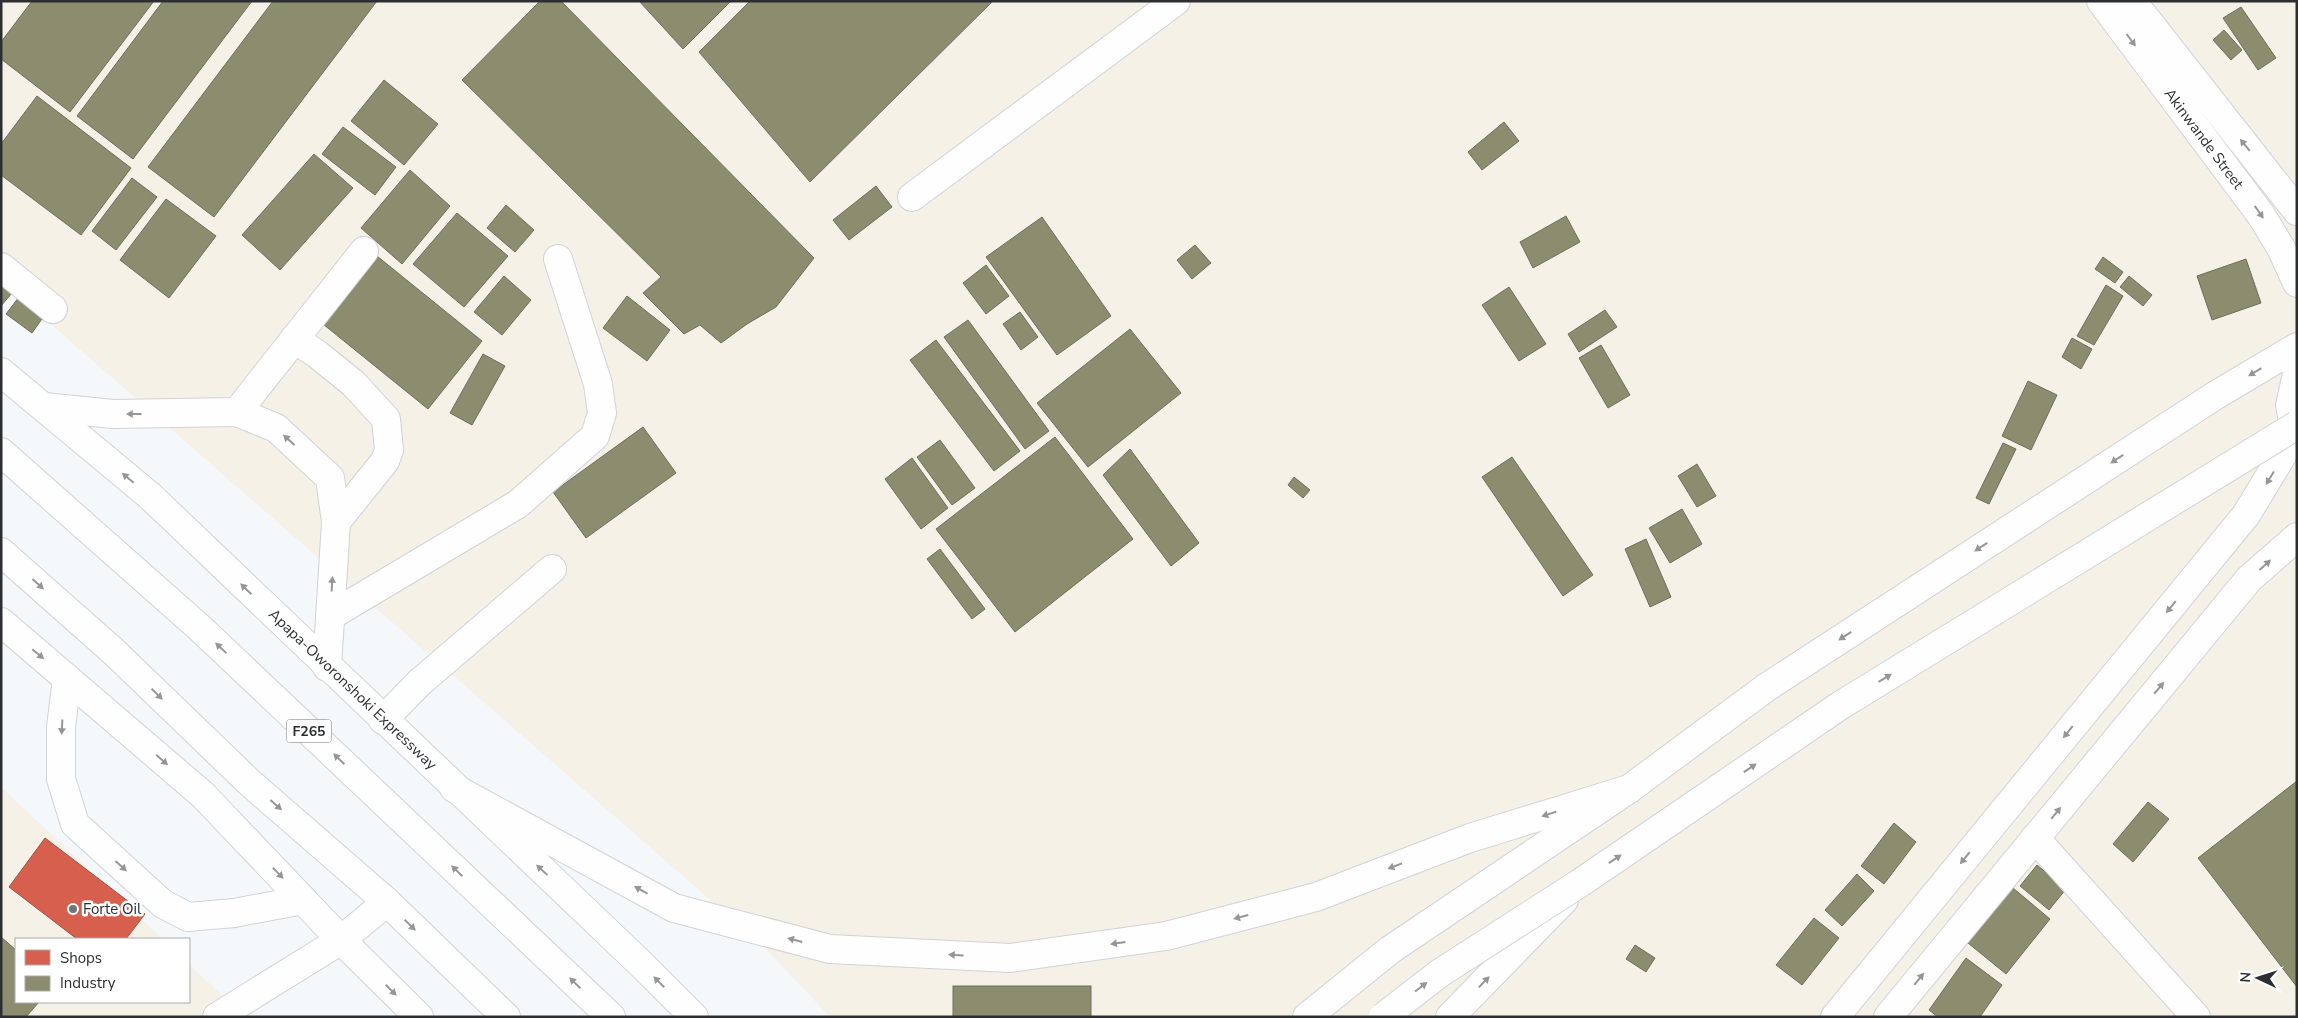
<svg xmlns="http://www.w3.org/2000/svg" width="2298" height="1018" font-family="'Nunito Sans',sans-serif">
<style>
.industrial{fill:#f6f1e7}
.shops{fill:#d6604d;stroke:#a35145}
.industry{fill:#8c8c6e;stroke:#6f705c}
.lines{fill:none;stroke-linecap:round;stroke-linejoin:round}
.minor-casing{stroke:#d0d2d6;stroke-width:30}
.major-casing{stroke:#d0d2d6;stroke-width:30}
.highway-casing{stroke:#d0d2d6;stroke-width:30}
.minor{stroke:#fefefe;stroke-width:28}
.major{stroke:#fefefe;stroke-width:28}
.highway{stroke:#fefefe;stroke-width:28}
.major-bridge-casing{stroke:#d0d2d6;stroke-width:30;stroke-linecap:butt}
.major-bridge{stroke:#fefefe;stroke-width:28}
.oneway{fill:#959698}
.poi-dot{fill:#727578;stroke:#fff;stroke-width:2}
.labels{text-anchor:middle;stroke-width:5;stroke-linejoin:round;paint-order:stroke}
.shield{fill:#fff;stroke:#6b6d70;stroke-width:1}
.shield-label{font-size:14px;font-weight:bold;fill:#2c2e32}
.street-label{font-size:15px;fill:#2c2e32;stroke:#fff}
.poi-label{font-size:15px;fill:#2c2e32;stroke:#fff;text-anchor:start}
</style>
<rect width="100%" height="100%" fill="#f5f8fb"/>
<g class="industrial">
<path d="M1,1h2296v1016h-1467l-67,-71 -762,-665z"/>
<path d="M1,787l162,152h-147v63h173v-38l56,53h-244z"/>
</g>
<path class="shops" d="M45,838l100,76 -19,25h-49l-68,-52z"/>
<g class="industry">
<path d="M32,1h122l-84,111 -69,-53v-17z"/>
<path d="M163,1h89l-119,158 -56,-43z"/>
<path d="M273,1h104l-163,216 -66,-50z"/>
<path d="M540,1h21l253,257 -38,49 -29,17 -26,19 -21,-18 -16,9 -41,-41 18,-16 -199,-197z"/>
<path d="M639,1h92l-48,48z"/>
<path d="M750,1h243l-183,181 -111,-130z"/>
<path d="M2241,7l35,51 -18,12 -35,-52z"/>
<path d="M2224,30l18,20 -11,10 -18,-20z"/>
<path d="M384,80l54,44 -34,41 -53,-44z"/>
<path d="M37,96l94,72 -50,67 -80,-60v-31z"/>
<path d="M1504,122l15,19 -37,29 -14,-18z"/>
<path d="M343,127l53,40 -21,28 -53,-41z"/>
<path d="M314,154l39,34 -73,82 -38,-35z"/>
<path d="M410,170l40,36 -48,58 -41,-36z"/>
<path d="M132,178l25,19 -41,53 -24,-19z"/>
<path d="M876,186l16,21 -43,33 -16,-20z"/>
<path d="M166,199l50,37 -47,62 -49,-38z"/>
<path d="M506,205l28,25 -19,22 -28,-24z"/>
<path d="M457,213l51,43 -44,51 -51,-43z"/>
<path d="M1566,216l14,26 -47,26 -13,-26z"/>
<path d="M1042,217l69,99 -54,39 -71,-98z"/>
<path d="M1195,245l16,18 -19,16 -15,-19z"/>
<path d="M372,252l110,89 -54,68 -110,-89z"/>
<path d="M2103,257l20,15 -8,11 -20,-14z"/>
<path d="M2246,259l15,44 -49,17 -15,-44z"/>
<path d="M986,265l23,31 -23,18 -23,-31z"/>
<path d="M1,274l16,13 -16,19z"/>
<path d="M504,276l27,24 -29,35 -28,-23z"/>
<path d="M2129,276l23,19 -9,11 -23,-19z"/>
<path d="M2106,285l17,11 -29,49 -17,-9z"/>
<path d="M1509,287l37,57 -27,17 -37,-56z"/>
<path d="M627,296l43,34 -23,31 -44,-33z"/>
<path d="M19,297l25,19 -12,17 -26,-19z"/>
<path d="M1605,310l12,17 -38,25 -11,-18z"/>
<path d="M1020,312l18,25 -17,13 -18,-26z"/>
<path d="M968,320l81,111 -24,18 -81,-112z"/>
<path d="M1130,329l51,64 -93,74 -51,-64z"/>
<path d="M2072,338l20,11 -11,20 -19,-12z"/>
<path d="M936,340l84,111 -26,20 -84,-111z"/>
<path d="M1601,345l29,50 -22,13 -29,-50z"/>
<path d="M483,354l22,12 -33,59 -22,-12z"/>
<path d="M2028,381l29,14 -26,55 -29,-14z"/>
<path d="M643,427l33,46 -90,65 -33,-46z"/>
<path d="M1055,437l78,102 -118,93 -79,-103z"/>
<path d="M940,440l35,48 -23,17 -35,-48z"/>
<path d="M2003,443l13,6 -27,55 -13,-6z"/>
<path d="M1130,449l69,94 -28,23 -68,-91z"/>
<path d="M1512,457l81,118 -30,21 -81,-119z"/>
<path d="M912,458l36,50 -27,21 -36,-50z"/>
<path d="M1697,464l19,32 -19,11 -19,-31z"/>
<path d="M1294,477l16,13 -7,8 -15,-13z"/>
<path d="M1682,509l20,35 -32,19 -21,-35z"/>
<path d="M1646,539l25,58 -21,10 -25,-58z"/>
<path d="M940,549l45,60 -13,10 -45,-60z"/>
<path d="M2297,781v206l-99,-129z"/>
<path d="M2148,802l21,17 -36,43 -20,-18z"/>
<path d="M1894,823l22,19 -32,42 -23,-18z"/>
<path d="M2037,865l29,24 -17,21 -29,-24z"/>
<path d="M1857,874l17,17 -32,35 -17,-16z"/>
<path d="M2013,888l37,31 -44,55 -38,-31z"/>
<path d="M1814,918l25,20 -37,47 -26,-20z"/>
<path d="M1,937l15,13v52h23l-13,15h-25z"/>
<path d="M1635,945l20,13 -9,14 -20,-13z"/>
<path d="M1966,958l36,27 -22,32h-42l-9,-7z"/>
<rect x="953" y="986" width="138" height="31"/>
</g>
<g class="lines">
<g class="minor-casing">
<g id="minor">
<path id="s1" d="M2101,1l160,214 20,33 16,35"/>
<path d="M2132,1l165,210"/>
<path d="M912,197l264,-196"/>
<path d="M1,267l52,42"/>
<path d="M294,339l23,15 37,30 32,35 3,31 -4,11 -49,61"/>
<path d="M2297,374l-7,31 7,36"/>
<path d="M44,407l69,7 124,-2 39,16 54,50 6,44 -9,145"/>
<path d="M237,412l127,-161"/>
<path d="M330,616l188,-112 77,-68 7,-23 -4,-29 -40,-125"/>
<path d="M67,678l-6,49v52l14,45 88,80 25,13 46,-4 69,-13"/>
<path d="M383,720l36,-37 133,-114"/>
<path d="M2035,838l161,179"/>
<path d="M217,1017l124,-77 46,-38"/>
<path d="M1835,1017l411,-502 48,-79"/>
<path d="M1888,1017l361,-438 48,-42"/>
</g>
</g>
<g class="major-casing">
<g id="major">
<path id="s2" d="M1,372l149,124 490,467 54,54"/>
<path d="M1,622l202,173 138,145 78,77"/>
<path d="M454,788l220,120 156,41 180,9 156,-22 150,-39 154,-59 159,-49"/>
<path d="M1307,1017l83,-67 239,-161 138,-102 449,-292 81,-48"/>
<path d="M1450,1017l114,-117"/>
</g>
</g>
<g class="highway-casing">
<g id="highway">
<path d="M1,452l200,177 410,388"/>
<path d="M1,552l112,99 136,131 138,120 119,115"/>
</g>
</g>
<use href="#minor" class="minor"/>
<use href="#major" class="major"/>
<use href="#highway" class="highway"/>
<g class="major-bridge-casing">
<path id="major-bridge" d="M1383,1017l57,-44 140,-90 261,-178 456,-280"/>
</g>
<use href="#major-bridge" class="major-bridge"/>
</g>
<defs><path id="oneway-solid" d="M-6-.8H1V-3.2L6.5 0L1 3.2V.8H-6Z" transform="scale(1.25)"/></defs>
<g class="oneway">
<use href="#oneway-solid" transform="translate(2131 40) rotate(53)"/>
<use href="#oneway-solid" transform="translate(2245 145) rotate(-129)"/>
<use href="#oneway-solid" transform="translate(2259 212) rotate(55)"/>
<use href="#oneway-solid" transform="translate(2255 372) rotate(149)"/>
<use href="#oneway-solid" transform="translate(134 414) rotate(-180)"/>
<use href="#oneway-solid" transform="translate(289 440) rotate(-138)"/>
<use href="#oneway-solid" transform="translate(2117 459) rotate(147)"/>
<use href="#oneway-solid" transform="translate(128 478) rotate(-140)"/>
<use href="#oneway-solid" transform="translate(2270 478) rotate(121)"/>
<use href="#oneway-solid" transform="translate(1981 547) rotate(147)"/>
<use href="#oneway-solid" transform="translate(2265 565) rotate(-42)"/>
<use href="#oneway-solid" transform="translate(38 584) rotate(42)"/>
<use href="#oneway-solid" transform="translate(332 584) rotate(-87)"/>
<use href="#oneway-solid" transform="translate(246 589) rotate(-136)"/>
<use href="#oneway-solid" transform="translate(2171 607) rotate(129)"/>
<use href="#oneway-solid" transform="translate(1845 636) rotate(147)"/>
<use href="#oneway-solid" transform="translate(221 648) rotate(-137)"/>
<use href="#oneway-solid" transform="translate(38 654) rotate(40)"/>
<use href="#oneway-solid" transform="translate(1885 678) rotate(-31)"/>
<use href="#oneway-solid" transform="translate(2159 688) rotate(-50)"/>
<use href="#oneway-solid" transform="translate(157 694) rotate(44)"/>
<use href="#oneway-solid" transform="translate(62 727) rotate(93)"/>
<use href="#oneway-solid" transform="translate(2068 732) rotate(129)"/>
<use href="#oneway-solid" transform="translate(339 759) rotate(-136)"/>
<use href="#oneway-solid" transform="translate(162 760) rotate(41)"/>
<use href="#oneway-solid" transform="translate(1750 768) rotate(-34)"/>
<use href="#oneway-solid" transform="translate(276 805) rotate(41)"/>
<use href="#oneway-solid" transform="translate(2056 813) rotate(-51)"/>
<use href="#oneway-solid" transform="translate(1549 814) rotate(163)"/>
<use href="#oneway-solid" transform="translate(1965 858) rotate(129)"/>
<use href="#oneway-solid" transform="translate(1615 859) rotate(-34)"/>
<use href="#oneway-solid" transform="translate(121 866) rotate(42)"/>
<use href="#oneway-solid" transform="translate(1395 866) rotate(159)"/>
<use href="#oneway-solid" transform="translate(542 870) rotate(-137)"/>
<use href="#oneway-solid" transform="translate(457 871) rotate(-136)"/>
<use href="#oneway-solid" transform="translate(278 873) rotate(46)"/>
<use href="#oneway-solid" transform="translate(641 890) rotate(-151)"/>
<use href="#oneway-solid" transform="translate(1241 917) rotate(165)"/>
<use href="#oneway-solid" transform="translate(410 925) rotate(44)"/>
<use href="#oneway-solid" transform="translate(795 940) rotate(-165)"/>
<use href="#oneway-solid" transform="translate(1118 943) rotate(172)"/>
<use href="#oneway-solid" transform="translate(956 955) rotate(-177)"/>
<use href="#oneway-solid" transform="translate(1919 979) rotate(-51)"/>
<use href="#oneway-solid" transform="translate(659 982) rotate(-135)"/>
<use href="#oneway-solid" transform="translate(1484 982) rotate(-46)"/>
<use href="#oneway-solid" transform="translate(575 983) rotate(-136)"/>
<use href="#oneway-solid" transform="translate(1421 987) rotate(-37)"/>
<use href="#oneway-solid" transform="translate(391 990) rotate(45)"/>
</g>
<circle class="poi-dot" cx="73" cy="909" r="5"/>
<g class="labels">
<rect class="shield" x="286.5" y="719.5" width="45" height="23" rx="4"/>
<g class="shield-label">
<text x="309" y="736">F265</text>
</g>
<g class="street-label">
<text dy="5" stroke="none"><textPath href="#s1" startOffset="172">Akinwande Street</textPath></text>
<text dy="5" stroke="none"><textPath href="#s2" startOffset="474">Apapa-Oworonshoki Expressway</textPath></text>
</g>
<g class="poi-label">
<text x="83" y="914">Forte Oil</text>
</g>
</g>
<rect width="2298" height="1018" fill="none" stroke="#2c2e32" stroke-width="5"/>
<rect x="15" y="938" width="175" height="65" fill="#ffffff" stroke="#ababad"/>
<rect x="25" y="950" width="25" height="15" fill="#d6604d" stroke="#ababad"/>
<text x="60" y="963" font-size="15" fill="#2c2e32">Shops</text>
<rect x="25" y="976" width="25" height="15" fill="#8c8c6e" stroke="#ababad"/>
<text x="60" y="988" font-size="15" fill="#2c2e32">Industry</text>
<g transform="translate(2258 978) rotate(274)" stroke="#ffffff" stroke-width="4" paint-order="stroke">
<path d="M0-4L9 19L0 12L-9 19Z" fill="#2c2e32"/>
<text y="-8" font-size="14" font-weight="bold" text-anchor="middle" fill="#2c2e32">N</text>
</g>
</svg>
